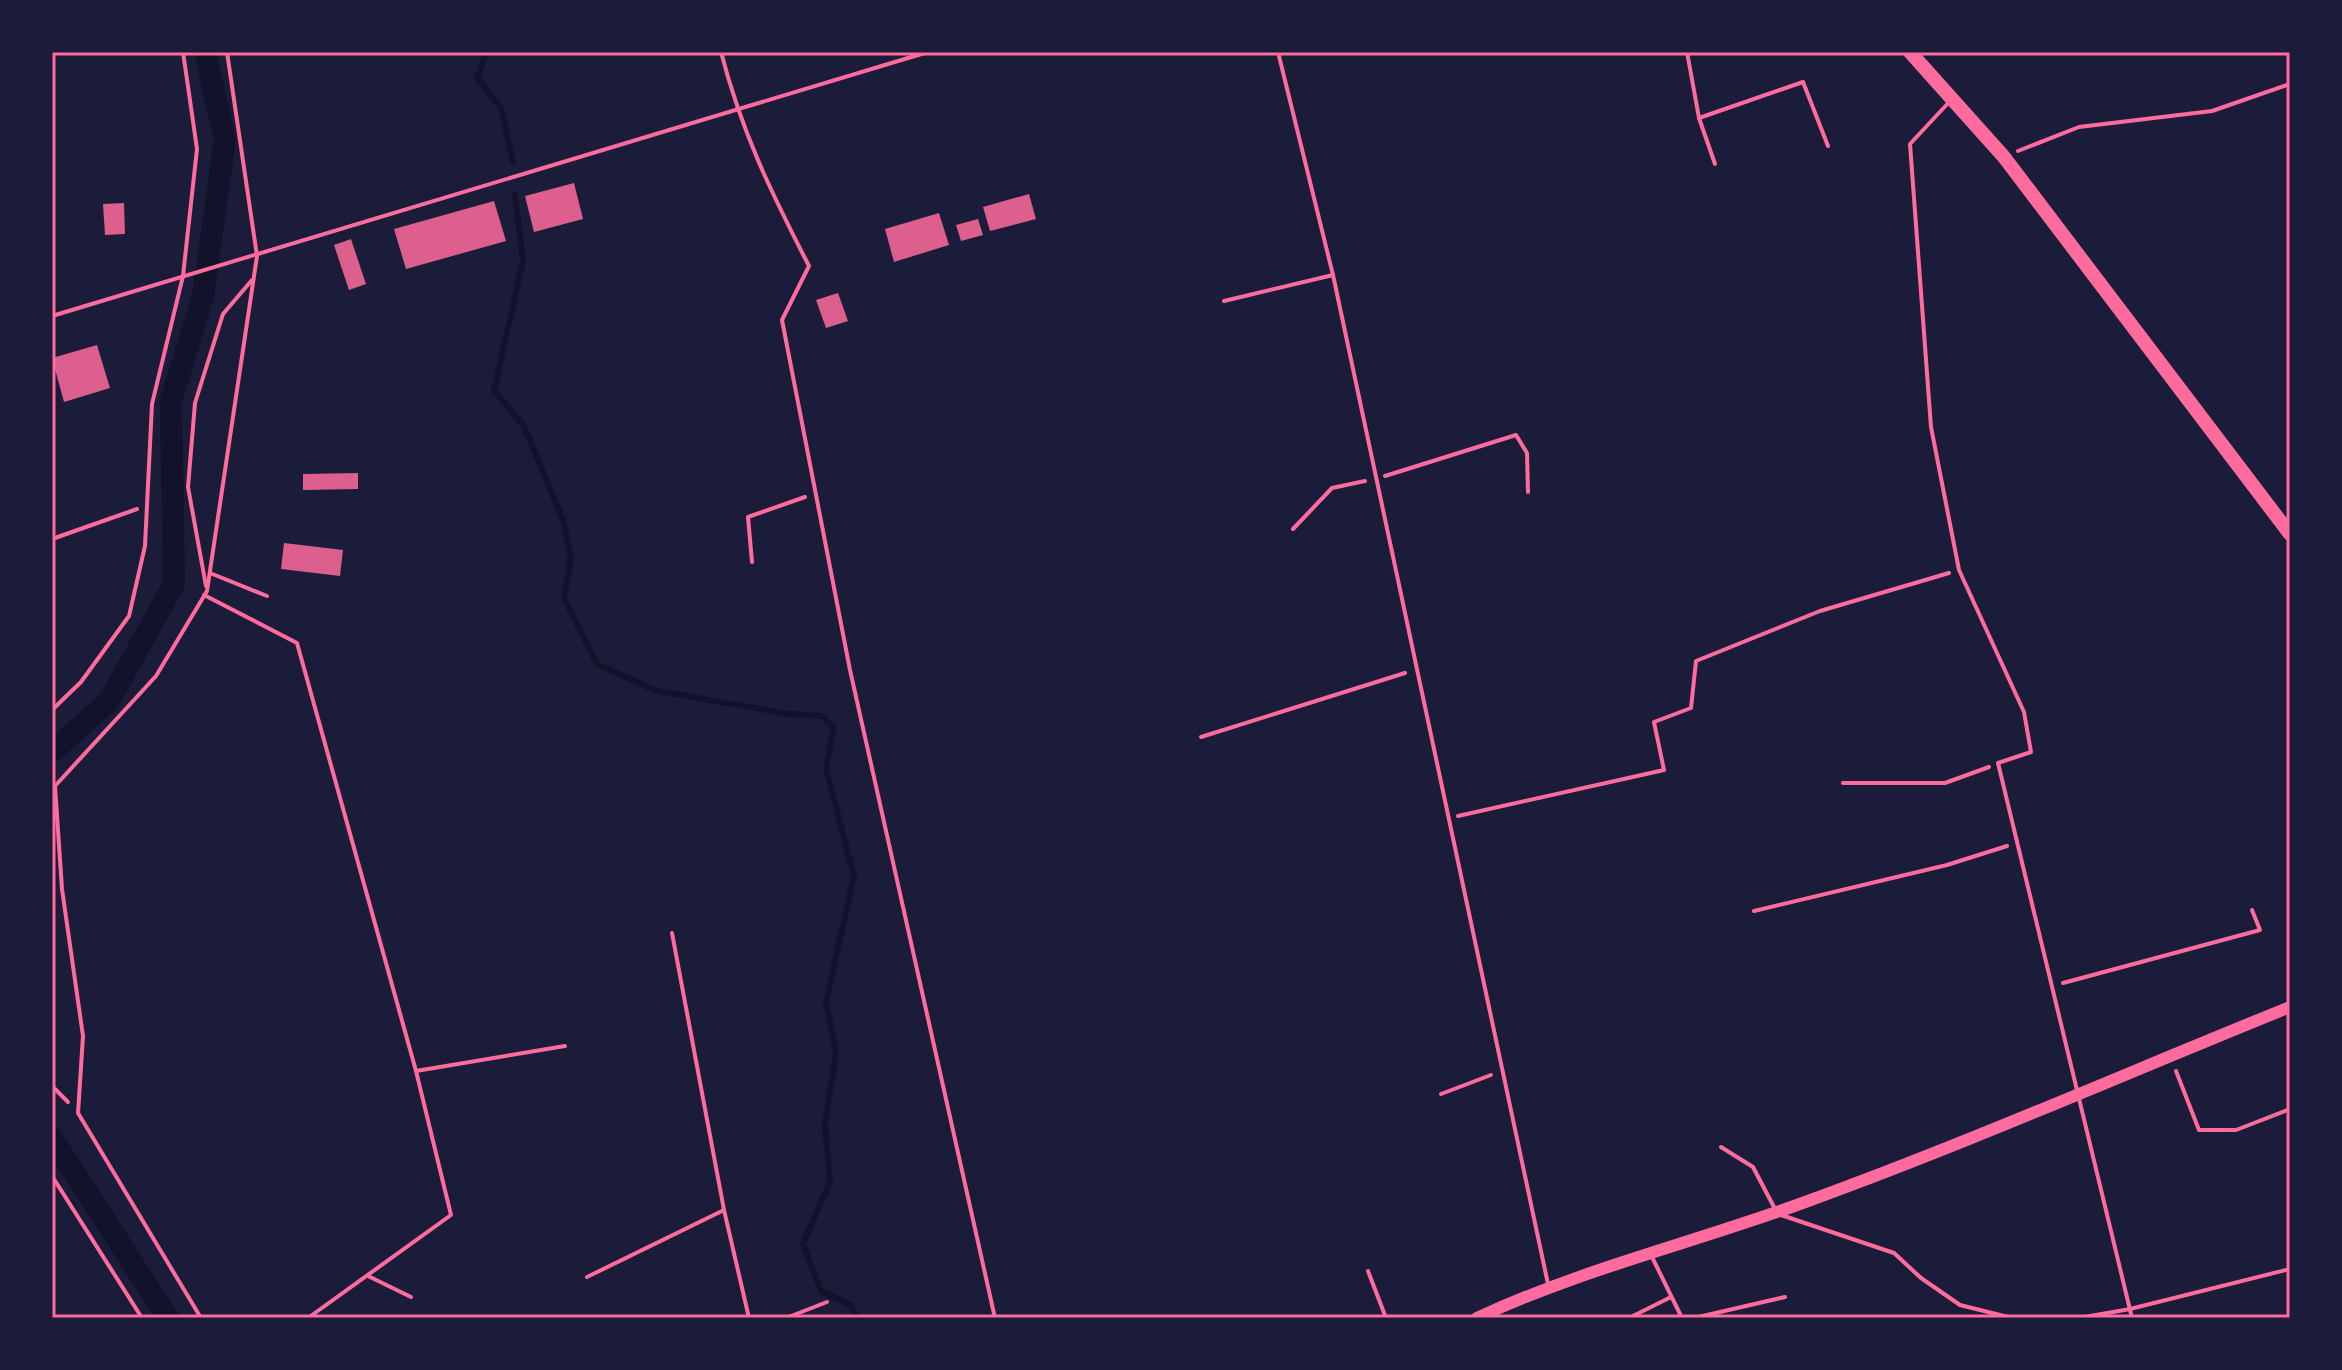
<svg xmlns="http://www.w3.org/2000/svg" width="2342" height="1370" font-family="Barlow,sans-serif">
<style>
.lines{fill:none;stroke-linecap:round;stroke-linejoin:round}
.stream{stroke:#12122b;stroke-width:6}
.canal{stroke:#12122b;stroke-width:22}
.building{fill:#dd5f8e}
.path{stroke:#ff6b9d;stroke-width:4}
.service{stroke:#ff6b9d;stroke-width:4}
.secondary{stroke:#ff6b9d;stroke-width:12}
.primary{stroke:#ff6b9d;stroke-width:14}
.neatline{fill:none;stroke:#ff6b9d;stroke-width:3}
</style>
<rect width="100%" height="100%" fill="#1b1b3a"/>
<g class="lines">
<g class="stream">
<path d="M486,52l-9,25 24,31 12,53"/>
<path d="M515,195l8,66 -29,129 30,36 39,94 8,36 -7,42 33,66 60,27 133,23 32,2 12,12 -8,41 28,107 -28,126 10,50 -11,71 5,59 -27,62 18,47 30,14 6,13"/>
<path d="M52,1141l2,-1"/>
</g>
<g class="canal">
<path d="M52,752l57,-51 65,-117 -3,-183 32,-105 22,-157 -20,-87"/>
<path d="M52,1138l116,180"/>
</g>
</g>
<g class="building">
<path d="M574,183l9,36 -49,13 -9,-36z"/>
<path d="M1029,194l7,25 -46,12 -7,-24z"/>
<path d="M494,201l12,40 -100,28 -12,-40z"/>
<path d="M124,203l1,31 -20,1 -2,-31z"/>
<path d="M939,213l10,32 -55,17 -9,-33z"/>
<path d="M978,219l5,16 -22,6 -5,-16z"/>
<path d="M351,239l15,45 -17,6 -15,-45z"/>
<path d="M838,293l10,28 -22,7 -10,-28z"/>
<path d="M97,345l13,43 -46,14 -12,-44z"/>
<path d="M358,473v16l-55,1v-16z"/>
<path d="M284,543l59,7 -3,26 -59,-7z"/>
</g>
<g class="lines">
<g class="path">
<path d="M2018,151l61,-24 133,-16 78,-27"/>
<path d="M1385,476l131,-41 11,18 1,39"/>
<path d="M1293,529l39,-41 33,-7"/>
<path d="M52,539l85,-30"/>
<path d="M752,562l-4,-45 57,-20"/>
<path d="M1201,737l204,-64"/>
<path d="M1843,783h102l44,-16"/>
<path d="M1458,816l206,-46 -10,-48 37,-14 5,-47 124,-50 129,-38"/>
<path d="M1754,911l193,-46 60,-19"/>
<path d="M2063,983l197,-53 -8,-20"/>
<path d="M2176,1071l23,59h37l54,-21"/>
<path d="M52,1086l16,16"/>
<path d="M1441,1094l50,-19"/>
</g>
<g class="service">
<path d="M721,52c21,81 50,140 88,214l-27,54 68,350 145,648"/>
<path d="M1278,52l55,223 215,1009"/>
<path d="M1687,52l12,66 16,46"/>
<path d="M1951,100l-41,44 21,283 28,143 65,142 7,40 -33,11 134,555"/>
<path d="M1699,118l104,-36 25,64"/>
<path d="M1224,301l109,-26"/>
<path d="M52,316l876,-264"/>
<path d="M210,573l57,23"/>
<path d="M206,586l-18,-99 7,-84 28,-89 29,-34"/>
<path d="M204,595l93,48 119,428 35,144 -143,103"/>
<path d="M52,710l29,-28 48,-66 16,-70 7,-142 31,-128 14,-127 -14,-97"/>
<path d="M672,933l52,277 25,108"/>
<path d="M416,1071l149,-25"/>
<path d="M1721,1147l32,20 22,42"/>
<path d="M52,1176l90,142"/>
<path d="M1781,1215l113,38 27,25 39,27 52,13"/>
<path d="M1652,1257l30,61"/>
<path d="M1368,1271l18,47"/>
<path d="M368,1276l43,21"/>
<path d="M587,1277l137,-67"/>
<path d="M201,1318l-123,-205 5,-77 -21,-147 -7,-103 101,-110 51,-85 50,-335 -30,-204"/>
<path d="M786,1318l41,-16"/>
<path d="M1629,1318l42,-21"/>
<path d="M1694,1318l91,-21"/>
<path d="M2079,1318l51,-9 160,-40"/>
</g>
<path class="secondary" d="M1477,1318c107,-50 220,-76 331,-117 162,-59 321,-129 482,-194"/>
<path class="primary" d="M1910,52l94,105 286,377"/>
</g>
<rect width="2342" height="1370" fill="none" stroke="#1b1b3a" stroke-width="108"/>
<rect x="54" y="54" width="2234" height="1262" class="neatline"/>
</svg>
